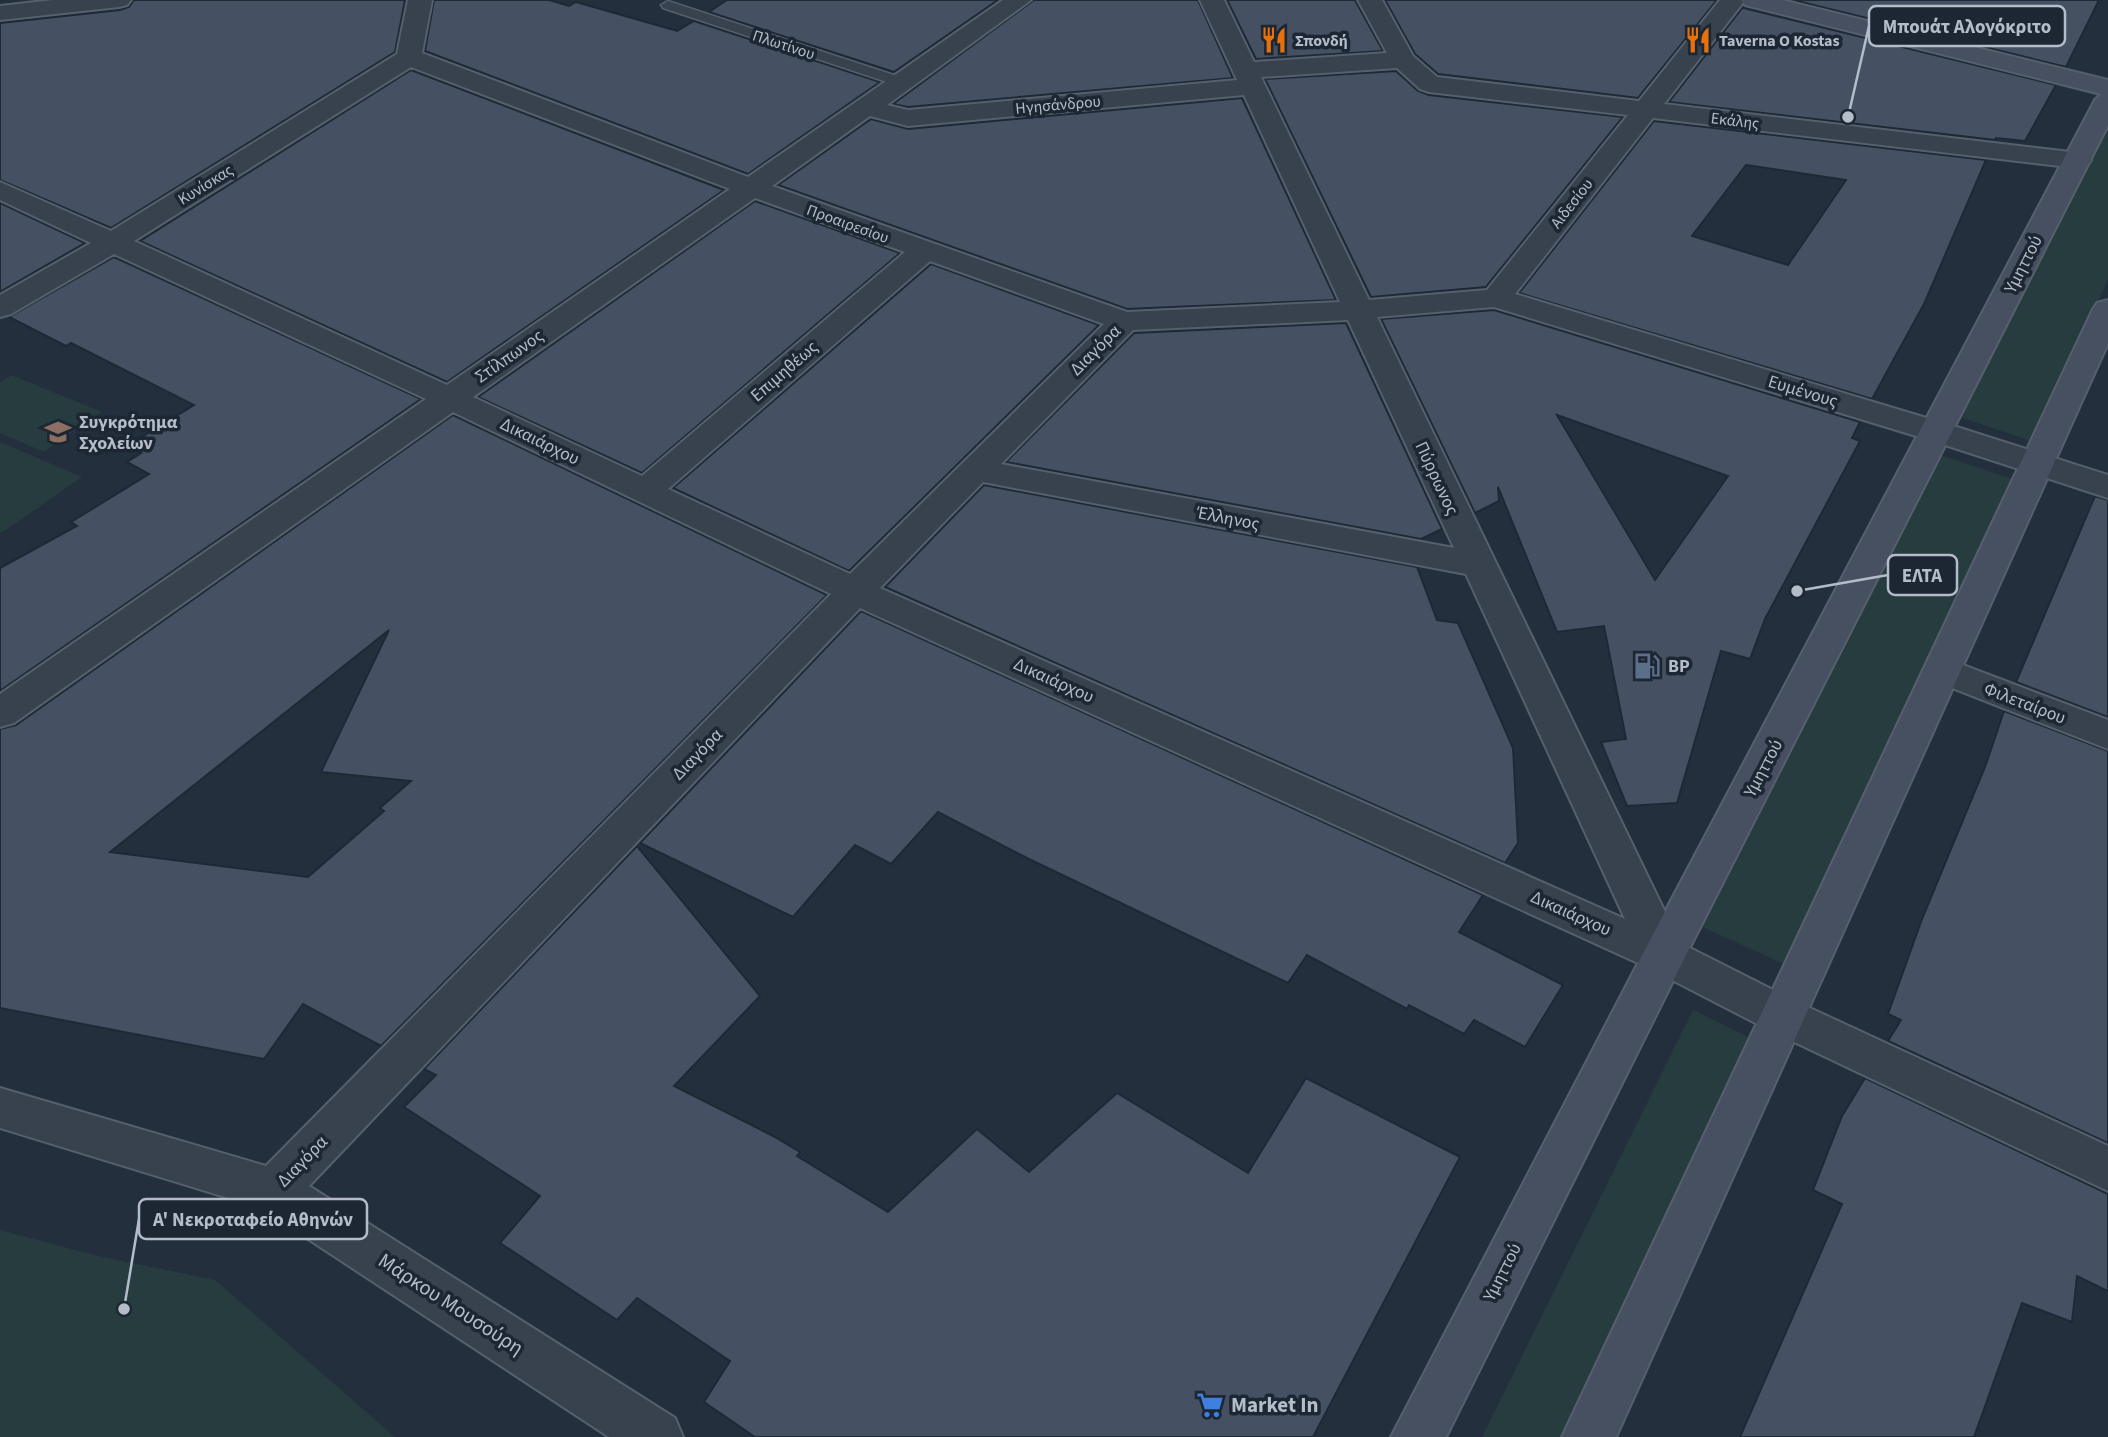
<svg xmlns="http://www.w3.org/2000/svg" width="2108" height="1437" font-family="'Source Sans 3',sans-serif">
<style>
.green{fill:#263c3f}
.building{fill:#455162;stroke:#1f2835;stroke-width:2;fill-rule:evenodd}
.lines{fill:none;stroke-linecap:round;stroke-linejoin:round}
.lane-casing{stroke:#565f6c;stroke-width:3}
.street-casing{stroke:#565f6c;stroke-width:4}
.secondary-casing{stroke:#565f6c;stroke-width:4}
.lane{fill:#38414e;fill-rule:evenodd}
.street{fill:#38414e;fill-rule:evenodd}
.secondary{fill:#465061;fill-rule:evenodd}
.labels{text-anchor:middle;stroke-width:7;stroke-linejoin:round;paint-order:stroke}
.far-poi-label{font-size:16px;font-weight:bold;fill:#b4bcc9;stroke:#1d2633;text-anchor:start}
.far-street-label{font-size:16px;fill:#b4bcc9;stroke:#1d2633}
.street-label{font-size:18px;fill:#b4bcc9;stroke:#1d2633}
.poi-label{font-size:18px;font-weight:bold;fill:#b4bcc9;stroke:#1d2633;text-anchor:start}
.near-street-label{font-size:21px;fill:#b4bcc9;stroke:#1d2633}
.near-poi-label{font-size:21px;font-weight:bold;fill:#b4bcc9;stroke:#1d2633;text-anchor:start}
.leader{fill:none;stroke:#b4bcc9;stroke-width:2.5}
.callout-dot{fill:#b4bcc9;stroke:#1d2633;stroke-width:2.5}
.callout{fill:#1d2633;stroke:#b4bcc9;stroke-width:2.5}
.callout-label{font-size:19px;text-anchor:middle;font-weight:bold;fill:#b4bcc9}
</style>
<rect width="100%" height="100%" fill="#242f3e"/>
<g class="green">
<path d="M2108,106v173l-73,163 -84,-28z"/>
<path d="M11,375l91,37 -58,40 -44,-19v-51z"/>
<path d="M0,442l82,35 -82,57z"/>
<path d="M1935,453l89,30 -218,491 -110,-50z"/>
<path d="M1693,1010l96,47 -180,380h-127z"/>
<path d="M0,1230l98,26 117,24 180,157h-395z"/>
</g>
<g class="building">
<path d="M134,0h271l-10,52 -284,176 -111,-48v-157l120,-13 9,-3z"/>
<path d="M434,0h115l20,6 7,-4 101,29 17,-10 186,61 -132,92 -323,-123z"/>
<path d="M727,0h271l-104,72 -185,-60z"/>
<path d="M1034,0h164l35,78 -325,29 -15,-3z"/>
<path d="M1227,0h128l28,51 -127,8z"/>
<path d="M1385,0h332l-79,98 -200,-24 -23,-20z"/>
<path d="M1793,0h306l-33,67z"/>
<path d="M1743,7l1,1 312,77 -31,56 -29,-3 -1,2 -326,-38z"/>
<path d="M411,70l313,120 -277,192 -307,-141z"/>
<path d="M1396,71l22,20 11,4 194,22 -137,170 -115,10 -106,-218z"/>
<path d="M1242,98l94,202 -209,9 -349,-124 93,-66 37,10z"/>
<path d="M1654,121l332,39 -62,144 -52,95 -353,-106zM1746,165l100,15 -58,85 -96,-29z"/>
<path d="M755,201l145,52 -258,220 -164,-76z"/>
<path d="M0,203l85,40 -85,49z"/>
<path d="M114,257l307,142 -421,292v-123l77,-42 -6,-4 78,-48 -22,-12 14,-9 -14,-7 67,-41 -123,-62 -5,3 -57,-29z"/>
<path d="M931,264l168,61 -250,246 -176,-83z"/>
<path d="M1494,310l366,112 -8,16 8,3 -95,178 -15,40 -29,-8 -44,152 -50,3 -26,-64 25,-3 -22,-113 -47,6 -59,-145 1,14 -24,12 -94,-194zM1557,415l171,61 -73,104z"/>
<path d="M1346,323l96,206 -21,10 -415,-77 128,-129z"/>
<path d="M453,415l374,180 -446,451 -78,-42 -39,55 -264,-51v-279l16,-4zM389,630l-68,142 90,9 -31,27 4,3 -76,66 -198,-25z"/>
<path d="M984,485l433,82 20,53 21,3 55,125 5,95 -13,20 -620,-276z"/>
<path d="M2095,496l13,4v217l-92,-35z"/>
<path d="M861,611l622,284 -24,37 104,53 -38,62 -51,-27 -10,14 -55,-29 -2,4 -100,-54 -19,28 -257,-123 -93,-48 -47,52 -36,-19 -62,72 -153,-74z"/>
<path d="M2004,711l104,40v392l-220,-102 13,-21 -13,-6 34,-95 63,-152z"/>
<path d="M637,846l123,150 -86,90 99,50 27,16 -3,4 91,56 89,-83 52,43 88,-79 131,80 58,-95 154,79 -147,280h-558l-51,-35 26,-41 -93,-63 -20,22 -117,-77 40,-47 -136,-89 32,-32 -12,-6z"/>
<path d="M1865,1078l243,116v97l-31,-15 -5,46 -50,-19 -48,134h-234l102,-233 -29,-14 29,-74z"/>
</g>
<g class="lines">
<g class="lane-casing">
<path id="lane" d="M668,1l238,78 3,3 -8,5 -5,-2 -233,-77 -2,-3z"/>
</g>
<g class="street-casing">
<g id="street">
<path d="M53,0h78l-4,5 -8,2 -119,13v-14z"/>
<path d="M408,0h24l-10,53 326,124 255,-177h28l-144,105 21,5 329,-30 -37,-80h24l30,62 133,-9 -29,-53h24l31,56 24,21 202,24 81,-101h25l-81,104 423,50 4,6 -4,6 -10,2 -424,-50 -138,176 448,135 145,46v23l-169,-55 -445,-136 -117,10 303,626 119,60 309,143v45l-341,-162 -118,-61 -789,-360 -551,578 366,232 8,19h-74l-348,-229 -261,-80v-40l266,78 565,-572 -378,-182 -439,311 -14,4v-33l426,-295 -312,-145 -103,60 -11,3v-22l91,-52 -91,-43v-18l111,49 286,-177zM411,67l319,122 -283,196 -313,-144zM1397,68l23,21 9,3 199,23 -141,175 -118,10 -108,-223zM1244,95l96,207 -213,10 -355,-126 98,-70 38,10zM755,198l150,54 -263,224 -169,-79zM930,261l174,63 -254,250 -182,-85zM1348,320l106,228 -453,-84 132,-134zM983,482l483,92 159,345 -745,-331z"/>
<path d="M1942,657l166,63v29l-179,-70 -6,-9 6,-9z"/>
</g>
</g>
<g class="secondary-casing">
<g id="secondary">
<path d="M1741,0h41l326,80v45l-425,836 -237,476h-55l258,-495 446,-842 6,-6 -356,-89z"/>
<path d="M2108,300v43l-492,1094h-54l531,-1128 4,-6z"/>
</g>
</g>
<use href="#lane" class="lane"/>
<use href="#street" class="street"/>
<use href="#secondary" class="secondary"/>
</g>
<defs>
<g id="restaurant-bare" transform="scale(2.1)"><path d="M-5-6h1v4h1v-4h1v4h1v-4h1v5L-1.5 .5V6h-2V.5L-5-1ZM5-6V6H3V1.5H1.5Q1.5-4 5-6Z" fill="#e8710a" stroke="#1d2633" stroke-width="2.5" paint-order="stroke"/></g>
<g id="school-bare" transform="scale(2.1)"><path d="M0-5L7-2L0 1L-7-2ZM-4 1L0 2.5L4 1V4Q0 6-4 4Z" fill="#8d6e63" stroke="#1d2633" stroke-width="2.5" paint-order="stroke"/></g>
<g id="fuel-bare" transform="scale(2.1)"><path d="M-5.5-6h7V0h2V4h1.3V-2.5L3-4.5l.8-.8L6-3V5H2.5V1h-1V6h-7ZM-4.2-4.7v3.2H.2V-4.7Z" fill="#5c6f8a" stroke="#1d2633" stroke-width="2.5" paint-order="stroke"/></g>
<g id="supermarket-bare" transform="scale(2.1)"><path d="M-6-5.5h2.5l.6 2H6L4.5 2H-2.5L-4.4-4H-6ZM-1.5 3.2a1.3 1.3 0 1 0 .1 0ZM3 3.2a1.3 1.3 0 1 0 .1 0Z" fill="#3f7fe0" stroke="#1d2633" stroke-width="2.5" paint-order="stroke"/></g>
</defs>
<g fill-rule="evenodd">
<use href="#restaurant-bare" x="1274" y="40"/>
<use href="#restaurant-bare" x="1698" y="40"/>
<use href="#school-bare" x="58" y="432"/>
<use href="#fuel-bare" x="1647" y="666"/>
<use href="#supermarket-bare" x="1210" y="1405"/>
</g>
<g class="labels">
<g class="far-poi-label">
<text x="1295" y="46">Σπονδή</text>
<text x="1719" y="46">Taverna O Kostas</text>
</g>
<g class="far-street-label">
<text transform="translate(784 44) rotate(18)" y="6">Πλωτίνου</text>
<text transform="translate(1058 104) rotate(-5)" y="6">Ηγησάνδρου</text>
<text transform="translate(1735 120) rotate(7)" y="6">Εκάλης</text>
<text transform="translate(205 184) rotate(-32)" y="6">Κυνίσκας</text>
<text transform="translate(1571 203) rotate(-52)" y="6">Αιδεσίου</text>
<text transform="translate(848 223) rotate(20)" y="6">Προαιρεσίου</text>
</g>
<g class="street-label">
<text transform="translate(2023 264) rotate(-63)" y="6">Υμηττού</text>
<text transform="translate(1095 350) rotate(-45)" y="6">Διαγόρα</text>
<text transform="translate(509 356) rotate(-35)" y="6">Στίλπωνος</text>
<text transform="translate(784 371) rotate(-41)" y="6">Επιμηθέως</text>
<text transform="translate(1803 391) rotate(17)" y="6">Ευμένους</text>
<text transform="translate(540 441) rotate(26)" y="6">Δικαιάρχου</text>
<text transform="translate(1437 478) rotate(65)" y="6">Πύρρωνος</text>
<text transform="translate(1228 518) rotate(11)" y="6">Έλληνος</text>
<text transform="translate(1054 680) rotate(24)" y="6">Δικαιάρχου</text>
<text transform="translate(2025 703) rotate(21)" y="6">Φιλεταίρου</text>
<text transform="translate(697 754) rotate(-46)" y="6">Διαγόρα</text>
<text transform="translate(1763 768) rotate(-62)" y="6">Υμηττού</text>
<text transform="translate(1571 913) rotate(24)" y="6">Δικαιάρχου</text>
<text transform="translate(302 1161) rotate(-46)" y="6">Διαγόρα</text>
<text transform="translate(1502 1272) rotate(-63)" y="6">Υμηττού</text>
</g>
<g class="poi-label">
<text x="79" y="428">Συγκρότημα<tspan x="79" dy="21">Σχολείων</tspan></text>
<text x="1668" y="672">BP</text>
</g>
<g class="near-street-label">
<text transform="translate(451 1304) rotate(33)" y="7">Μάρκου Μουσούρη</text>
</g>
<g class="near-poi-label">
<text x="1231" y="1412">Market In</text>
</g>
</g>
<path class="leader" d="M1848 117L1869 26M1797 591L1888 575M124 1309L139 1219"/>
<g class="callout-dot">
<circle cx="1848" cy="117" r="7"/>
<circle cx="1797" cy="591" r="7"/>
<circle cx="124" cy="1309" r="7"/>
</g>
<g class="callout">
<rect x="1869" y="6" width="196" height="40" rx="7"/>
<rect x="1888" y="555" width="69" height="40" rx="7"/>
<rect x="139" y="1199" width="228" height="40" rx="7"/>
</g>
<g class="callout-label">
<text x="1967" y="33">Μπουάτ Αλογόκριτο</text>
<text x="1922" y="582">ΕΛΤΑ</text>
<text x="253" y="1226">Α' Νεκροταφείο Αθηνών</text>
</g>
</svg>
